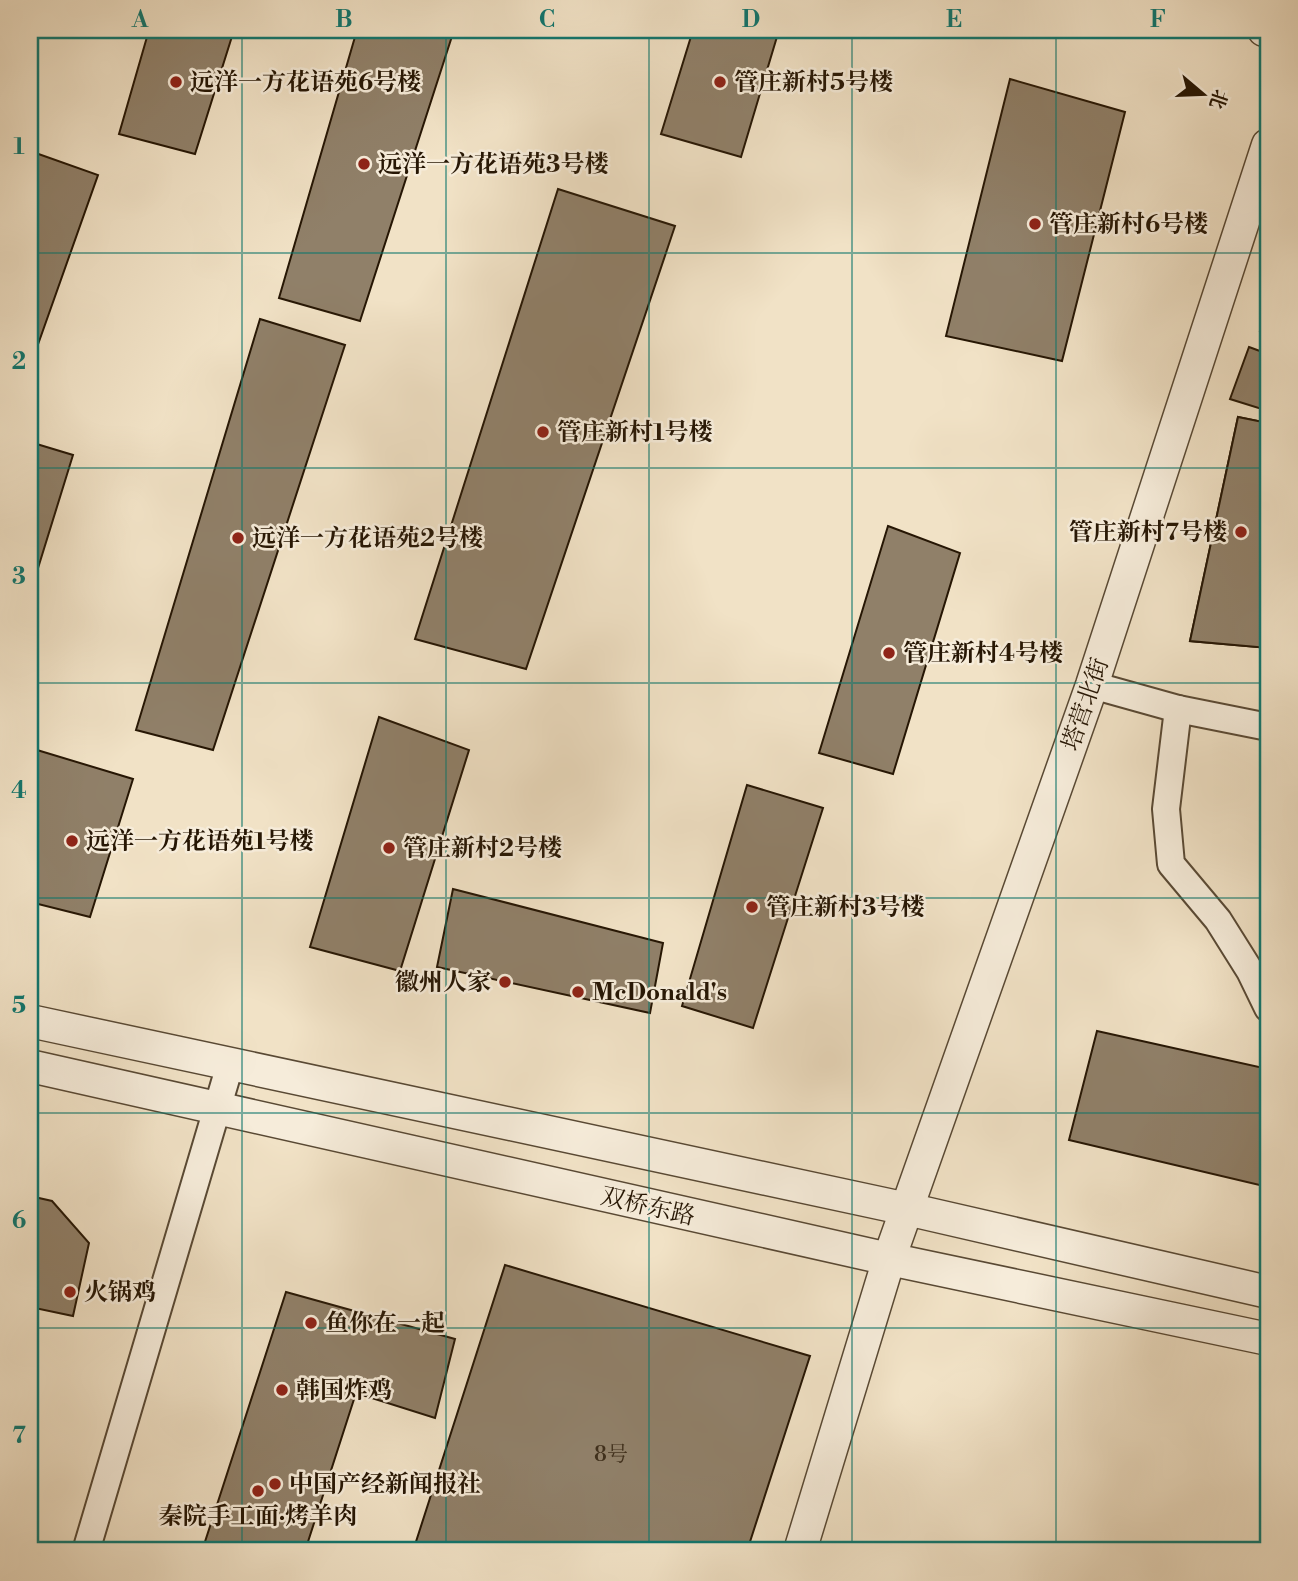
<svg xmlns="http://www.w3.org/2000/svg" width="1298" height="1581" font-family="'Libre Bodoni','Noto Serif SC',serif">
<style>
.building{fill:#908069;stroke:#261604;stroke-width:2}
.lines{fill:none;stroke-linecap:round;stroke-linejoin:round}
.minor-casing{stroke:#594934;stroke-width:30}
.tertiary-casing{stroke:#594934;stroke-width:35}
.minor{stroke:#f6ecda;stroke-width:26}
.tertiary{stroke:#f6ecda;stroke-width:32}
.grid{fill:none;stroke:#0f766e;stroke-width:2;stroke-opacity:0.55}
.poi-dot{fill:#8f2418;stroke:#f6ecda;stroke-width:2.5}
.labels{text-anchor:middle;stroke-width:5;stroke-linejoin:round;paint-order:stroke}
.number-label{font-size:21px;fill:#40301d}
.poi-label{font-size:24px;font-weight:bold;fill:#261604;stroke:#f6ecda;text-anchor:start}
.street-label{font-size:24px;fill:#261604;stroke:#f6ecda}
.neatline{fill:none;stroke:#0f766e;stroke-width:2.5}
.grid-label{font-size:23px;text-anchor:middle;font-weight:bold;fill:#0f766e}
</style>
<rect width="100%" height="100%" fill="#f1e2c6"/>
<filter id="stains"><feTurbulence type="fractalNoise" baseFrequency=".00286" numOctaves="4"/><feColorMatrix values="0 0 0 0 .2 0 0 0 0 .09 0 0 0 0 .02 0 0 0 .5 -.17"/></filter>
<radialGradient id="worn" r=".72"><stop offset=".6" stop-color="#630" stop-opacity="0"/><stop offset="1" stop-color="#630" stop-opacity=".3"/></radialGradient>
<g class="building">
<path d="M149,30h85l-39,124 -76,-20z"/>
<path d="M357,30h97l-94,291 -81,-23z"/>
<path d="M693,30h86l-38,127 -80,-23z"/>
<path d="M1010,79l115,33 -63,249 -116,-25z"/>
<path d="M30,151l68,24 -68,192z"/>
<path d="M558,189l117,37 -149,443 -111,-30z"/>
<path d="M1268,307v27l-8,-3z"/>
<path d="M260,319l85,26 -132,405 -77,-20z"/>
<path d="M1249,347l19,7v57l-38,-12z"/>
<path d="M1238,417l30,6v225l-78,-7z"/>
<path d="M1238,417l30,6v225l-78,-7z"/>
<path d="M30,442l43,13 -43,139z"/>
<path d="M888,526l72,27 -67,221 -74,-21z"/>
<path d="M379,717l90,33 -69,221 -90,-24z"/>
<path d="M37,750l96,29 -43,138 -60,-15v-125z"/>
<path d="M747,785l76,23 -70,220 -71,-22z"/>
<path d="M453,889l210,54 -13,70 -213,-46z"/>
<path d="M1097,1031l171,38v118l-199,-47z"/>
<path d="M30,1196l22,5 37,42 -16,73 -43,-9z"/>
<path d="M505,1265l305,91 -63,195h-334z"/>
<path d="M286,1292l169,47 -20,79 -79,-25 -51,158h-103z"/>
</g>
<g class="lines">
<g class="minor-casing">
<g id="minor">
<path d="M1092,685l86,24 90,18"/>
<path d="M1178,709l-12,100 5,55 47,56 32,51 18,37"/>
<path d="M86,1551l144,-486"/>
</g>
</g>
<g class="tertiary-casing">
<g id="tertiary">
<path d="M1264,30l4,1"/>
<path d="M30,1021l877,188 361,83"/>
<path d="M30,1066l859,193 379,80"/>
<path d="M800,1551l89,-292 203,-574 176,-540"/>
</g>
</g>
<use href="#minor" class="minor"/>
<use href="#tertiary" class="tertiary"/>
</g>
<path class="grid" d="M242,30v1521M446,30v1521M649,30v1521M852,30v1521M1056,30v1521M30,253h1238M30,468h1238M30,683h1238M30,898h1238M30,1113h1238M30,1328h1238"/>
<g class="poi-dot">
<circle cx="176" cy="82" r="7"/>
<circle cx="720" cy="82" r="7"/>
<circle cx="364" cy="164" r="7"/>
<circle cx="1035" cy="224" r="7"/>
<circle cx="543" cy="432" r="7"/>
<circle cx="1241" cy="532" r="7"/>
<circle cx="238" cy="538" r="7"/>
<circle cx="889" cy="653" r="7"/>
<circle cx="72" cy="841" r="7"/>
<circle cx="389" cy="848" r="7"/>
<circle cx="752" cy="907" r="7"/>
<circle cx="505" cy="982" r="7"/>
<circle cx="578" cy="992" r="7"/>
<circle cx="70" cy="1292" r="7"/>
<circle cx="311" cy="1323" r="7"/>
<circle cx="282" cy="1390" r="7"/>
<circle cx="275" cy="1484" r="7"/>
<circle cx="258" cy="1491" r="7"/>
</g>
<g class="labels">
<g class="number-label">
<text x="611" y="1461">8号</text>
</g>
<g class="poi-label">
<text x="190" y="90">远洋一方花语苑6号楼</text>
<text x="734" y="90">管庄新村5号楼</text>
<text x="378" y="172">远洋一方花语苑3号楼</text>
<text x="1049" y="232">管庄新村6号楼</text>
<text x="557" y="440">管庄新村1号楼</text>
<text x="1227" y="540" text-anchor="end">管庄新村7号楼</text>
<text x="252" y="546">远洋一方花语苑2号楼</text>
<text x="903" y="661">管庄新村4号楼</text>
<text x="86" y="849">远洋一方花语苑1号楼</text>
<text x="403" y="856">管庄新村2号楼</text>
<text x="766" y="915">管庄新村3号楼</text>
<text x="491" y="990" text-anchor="end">徽州人家</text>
<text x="592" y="1000">McDonald's</text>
<text x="84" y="1300">火锅鸡</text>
<text x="325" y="1331">鱼你在一起</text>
<text x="296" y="1398">韩国炸鸡</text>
<text x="289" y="1492">中国产经新闻报社</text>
<text x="258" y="1524" text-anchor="middle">秦院手工面·烤羊肉</text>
</g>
<g class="street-label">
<text transform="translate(1085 704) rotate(-71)" y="8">塔营北街</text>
<text transform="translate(648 1206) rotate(13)" y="8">双桥东路</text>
</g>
</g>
<rect width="1298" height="1581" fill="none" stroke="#f1e2c6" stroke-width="77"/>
<g transform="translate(1203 94) rotate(109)" stroke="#f6ecda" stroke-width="5" paint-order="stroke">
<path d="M0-5L12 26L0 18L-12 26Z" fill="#261604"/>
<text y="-10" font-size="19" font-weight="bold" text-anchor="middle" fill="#261604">北</text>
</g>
<rect x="38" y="38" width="1222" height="1504" class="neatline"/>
<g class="grid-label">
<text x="140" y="27">A</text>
<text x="344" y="27">B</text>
<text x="547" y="27">C</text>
<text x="751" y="27">D</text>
<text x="954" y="27">E</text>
<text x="1158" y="27">F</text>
<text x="19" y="154">1</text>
<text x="19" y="369">2</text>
<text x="19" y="584">3</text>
<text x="19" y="798">4</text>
<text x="19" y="1013">5</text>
<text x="19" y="1228">6</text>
<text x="19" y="1443">7</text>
</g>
<rect width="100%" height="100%" filter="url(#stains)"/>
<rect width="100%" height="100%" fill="url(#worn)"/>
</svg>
